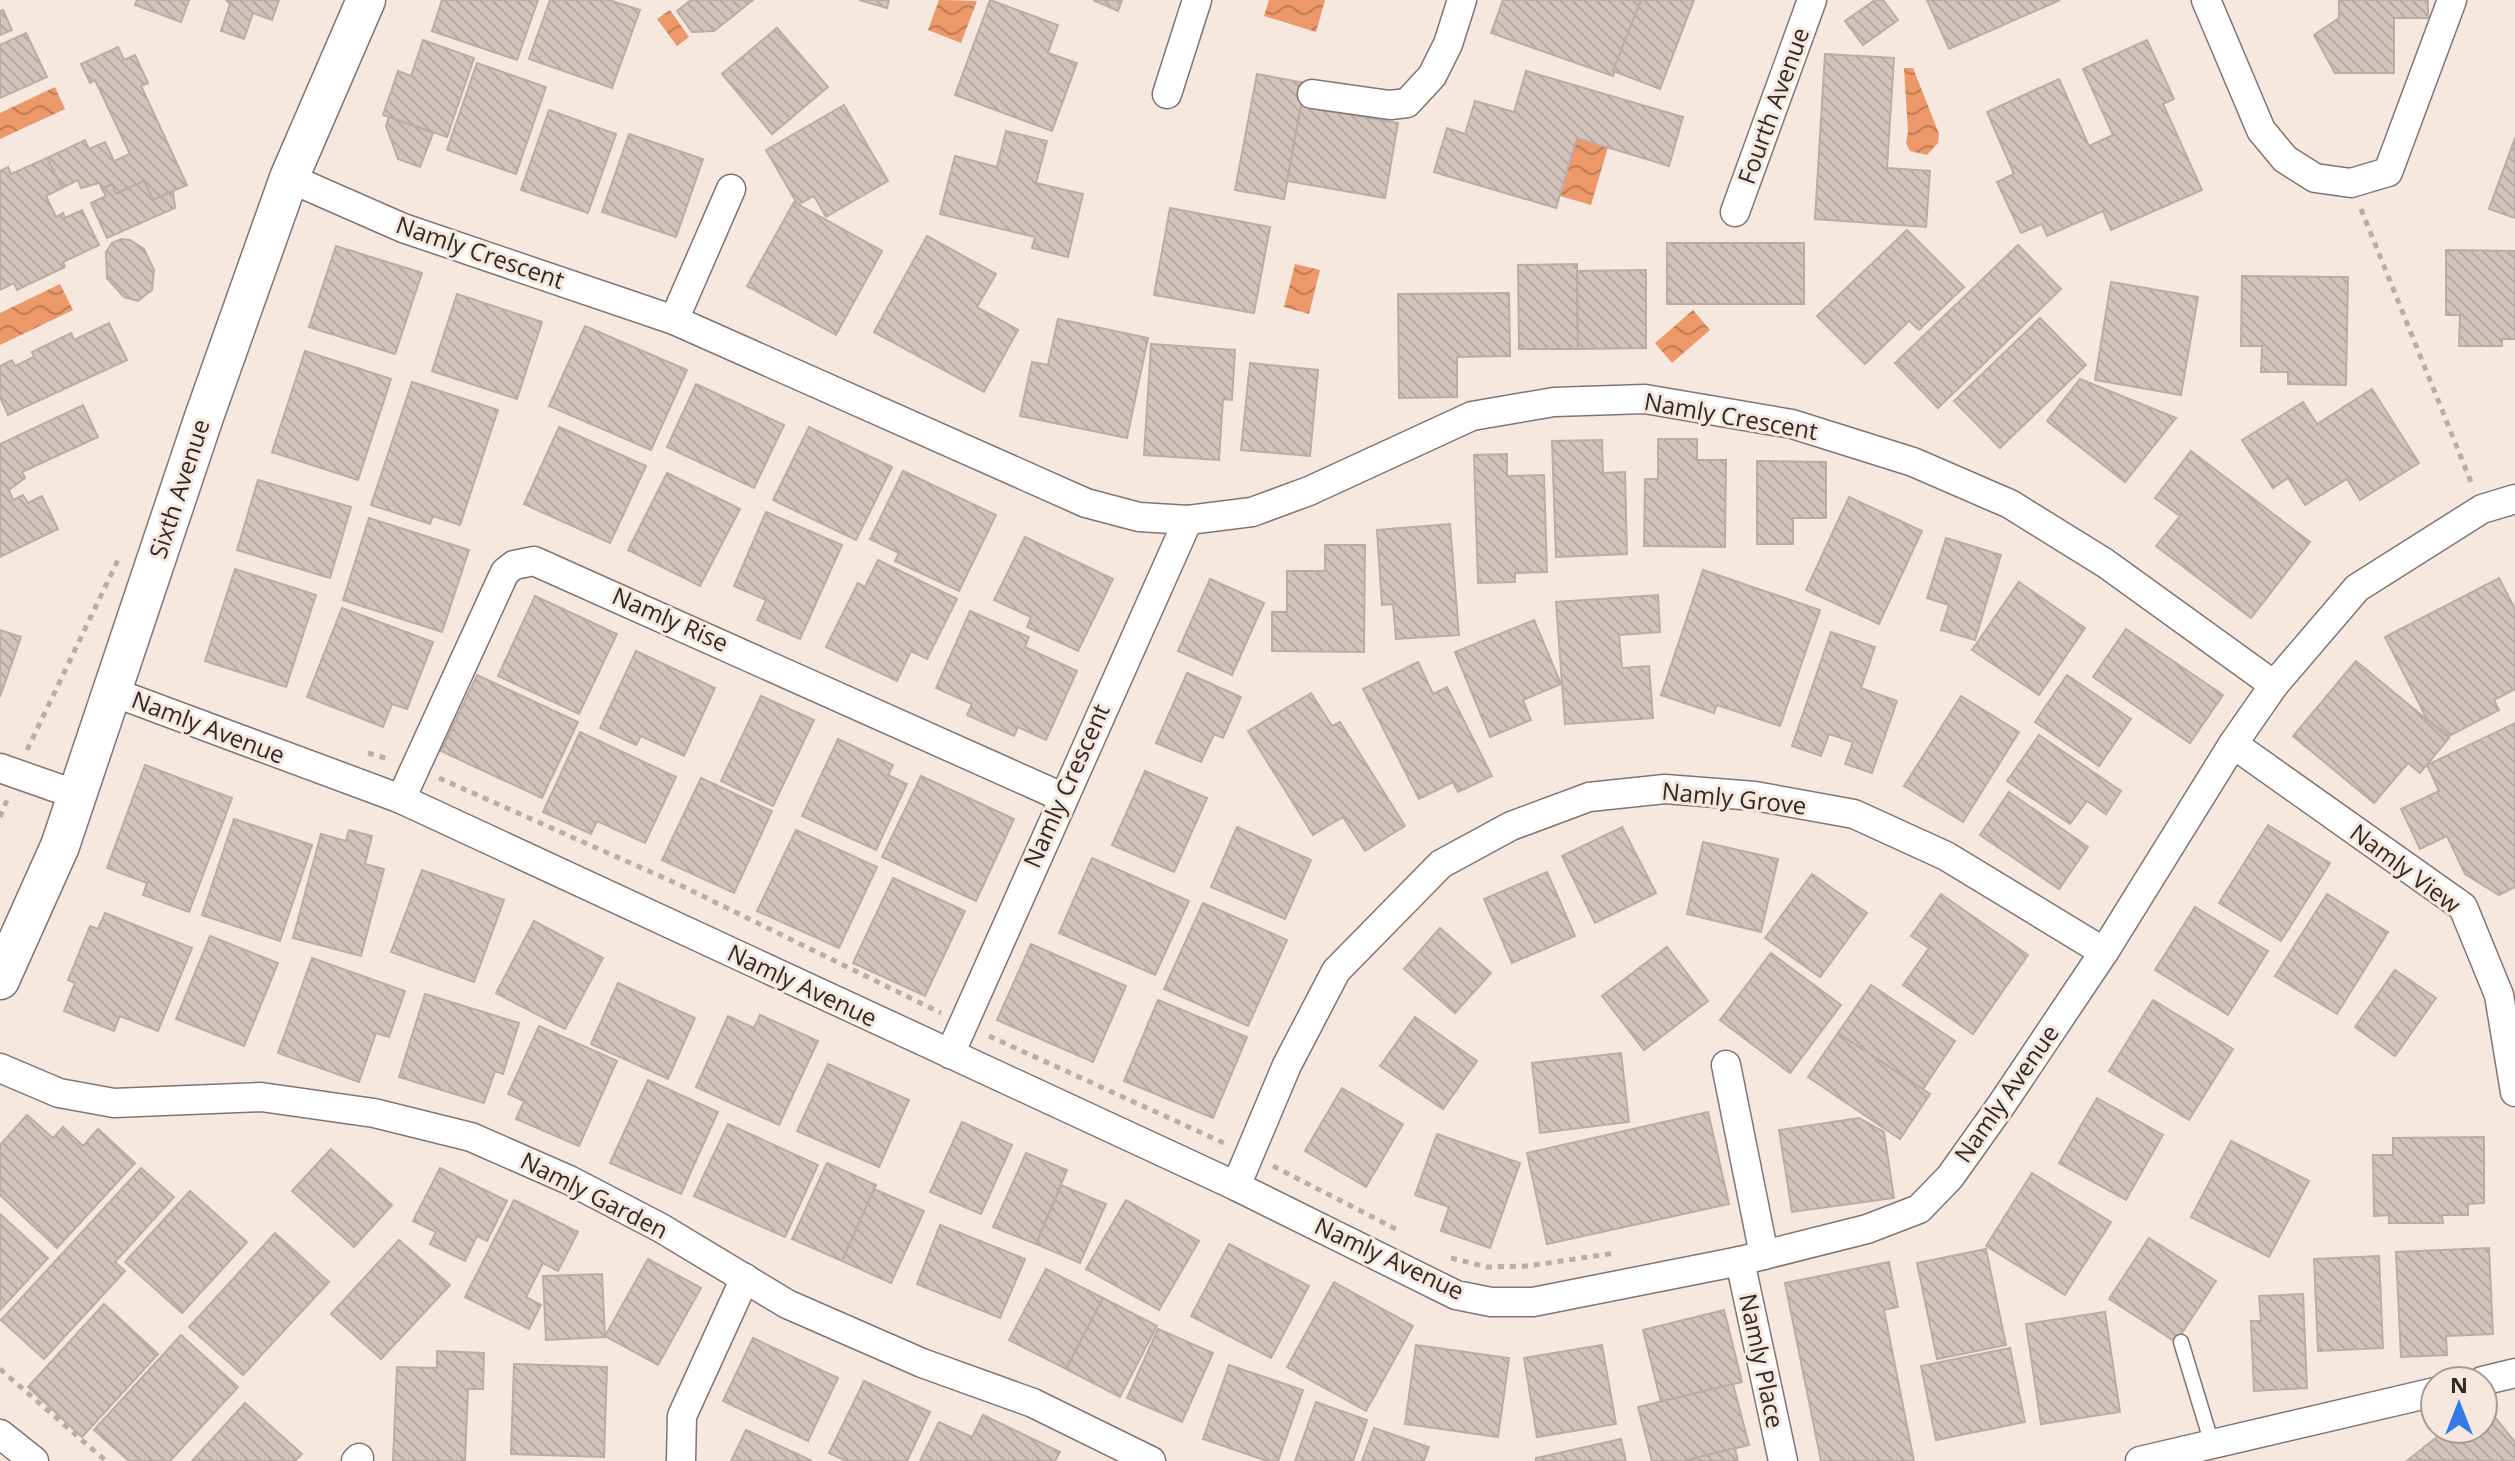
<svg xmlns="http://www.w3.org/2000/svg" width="2515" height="1461" font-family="'Open Sans',sans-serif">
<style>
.water{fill:url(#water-waves)}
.building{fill:url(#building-back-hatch);stroke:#bbada5;stroke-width:2}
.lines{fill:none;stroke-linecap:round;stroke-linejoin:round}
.service-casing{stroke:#82756f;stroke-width:17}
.minor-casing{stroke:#82756f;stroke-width:31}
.secondary-casing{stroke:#82756f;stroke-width:41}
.path{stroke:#b9aea7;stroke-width:5;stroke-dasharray:6 6;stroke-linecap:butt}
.service{stroke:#fff;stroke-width:14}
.minor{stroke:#fff;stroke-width:28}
.secondary{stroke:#fff;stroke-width:38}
.labels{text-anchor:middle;stroke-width:6;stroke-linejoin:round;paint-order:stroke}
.street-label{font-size:24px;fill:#2f2a27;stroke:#f6e7df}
</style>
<defs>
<pattern id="water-waves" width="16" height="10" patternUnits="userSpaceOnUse" patternTransform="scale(2)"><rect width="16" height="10" fill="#ec9869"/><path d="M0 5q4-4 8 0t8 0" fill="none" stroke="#c07c56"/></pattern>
<pattern id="building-back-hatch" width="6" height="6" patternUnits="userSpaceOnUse" patternTransform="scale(2)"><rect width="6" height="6" fill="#d2c4bd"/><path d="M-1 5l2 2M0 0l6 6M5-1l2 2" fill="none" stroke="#b5a9a2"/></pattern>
</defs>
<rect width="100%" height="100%" fill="#f6e7df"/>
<g class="water">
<path d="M939,0l38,1 -16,42 -33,-13z"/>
<path d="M1269,0h56l-9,32 -52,-16z"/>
<path d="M670,10l19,27 -12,9 -20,-27z"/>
<path d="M1913,68l26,66 -1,9 -11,12 -17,-4 -4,-8 2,-11 -4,-64z"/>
<path d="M55,87l10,22 -65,30v-26z"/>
<path d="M1577,138l31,9 -17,58 -31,-9z"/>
<path d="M1295,264l25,6 -11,44 -25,-7z"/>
<path d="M60,284l13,26 -73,35v-32z"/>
<path d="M1693,310l17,20 -38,33 -17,-20z"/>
</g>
<g class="building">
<path d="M137,0h52l-8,22 -46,-17z"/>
<path d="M226,0h53l-7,20 -19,-7 -9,26 -23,-8 9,-27z"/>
<path d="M442,0h96l-21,60 -85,-29z"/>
<path d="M550,0h59l31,10 -28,78 -83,-29z"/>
<path d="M691,0h62l-39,31 -22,1 -15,-21z"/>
<path d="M859,0h30l-2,8z"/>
<path d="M990,0l68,25 -10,28 29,10 -25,68 -97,-36z"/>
<path d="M1093,0h29l-4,11z"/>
<path d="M1503,0h138l-28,76 -122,-43z"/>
<path d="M1641,0h53l-34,89 -47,-18z"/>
<path d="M1875,0h8l15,20 -35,25 -18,-24z"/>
<path d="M1927,0h133l-111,49z"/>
<path d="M2339,0h89v18h-34v55h-59l-21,-38 25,-17z"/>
<path d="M3,10l9,20 -12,5v-24z"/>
<path d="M777,28l51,59 -56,47 -50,-60z"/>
<path d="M26,33l21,44 -47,21v-53z"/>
<path d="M423,40l51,18 -27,79 -64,-22 15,-44 13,5z"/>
<path d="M2147,40l27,59 -11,5 39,86 -91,40 -8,-19 -56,25 -5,-12 -21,9 -24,-51 17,-8 -27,-62 72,-33 30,67 24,-11 -30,-66z"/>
<path d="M118,47l6,13 11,-5 13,28 -7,3 46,99 -34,15 -9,-19 -28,13 -4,-10 -10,5 -3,-6 -18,5 -3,-8 -16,8 -15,-30 38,-18 4,9 16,-7 9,19 16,-7 -35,-74 -5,3 -9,-19z"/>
<path d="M1825,54l69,4 -7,110 43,3 -4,56 -111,-8z"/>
<path d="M477,63l69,24 -30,87 -69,-24z"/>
<path d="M1526,71l157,46 -14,49 -92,-28 -21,70 -122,-36 13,-44 18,6 10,-33 39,11z"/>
<path d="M1257,74l48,9 -21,116 -49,-9z"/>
<path d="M844,105l44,76 -62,36 -12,-21 -16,9 -32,-55z"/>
<path d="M1301,106l97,17 -13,75 -98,-17z"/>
<path d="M549,110l67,24 -28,79 -67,-23z"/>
<path d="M389,117l44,16 -13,34 -22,-8 -12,-33z"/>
<path d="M1006,131l41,10 -11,42 47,11 -15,63 -36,-9 3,-11 -95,-23 15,-58 42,11z"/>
<path d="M629,134l74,25 -27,78 -74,-25z"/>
<path d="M2515,138v80l-26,-9z"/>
<path d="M47,158l15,30 -16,8 10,21 7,-4 2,5 17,-8 17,35 -36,17 2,5 -48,23 -3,-7 -14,7v-119l8,-4 3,7z"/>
<path d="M144,181l9,19 20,-9 2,17 -68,30 -16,-35 15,-7 -4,-7 10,-5 4,10z"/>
<path d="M794,202l88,49 -46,84 -89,-49z"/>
<path d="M1170,208l100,19 -16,86 -100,-18z"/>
<path d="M1907,230l57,57 -45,43 -10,-9 -44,43 -48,-48z"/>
<path d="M927,236l69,38 -19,33 41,23 -34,62 -110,-60z"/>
<path d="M121,239l9,1 14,9 10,21 -2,20 -14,11 -14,-4 -17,-19 -1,-26 6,-9z"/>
<rect x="1667" y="243" width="137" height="61"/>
<path d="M2018,245l43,44 -123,119 -43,-45z"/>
<path d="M336,246l86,27 -27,81 -86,-27z"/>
<path d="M2446,250l69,1v88h-13v7h-43l1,-31h-14z"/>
<path d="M1577,264l1,85h-59l-1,-84z"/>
<path d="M1646,270v78l-68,1 -1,-78z"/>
<path d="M2242,276l106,1 -2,108 -58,-1v-12h-27l1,-26h-21z"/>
<path d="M2111,282l87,15 -17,98 -86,-15z"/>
<path d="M1509,293l1,63 -53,1v40l-58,1 -1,-104z"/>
<path d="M457,294l85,28 -25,77 -85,-28z"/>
<path d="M2040,318l46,47 -86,83 -46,-47z"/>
<path d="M1058,319l90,19 -21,100 -107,-22 12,-54 16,3z"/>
<path d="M109,323l18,37 -119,55 -8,-18v-31l12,-6 3,6 19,-9 -2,-5 39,-19 3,7z"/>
<path d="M585,326l102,44 -36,80 -102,-44z"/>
<path d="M1151,344l84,6 -3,50 -9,-1 -4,61 -75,-5z"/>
<path d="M305,351l86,28 -33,101 -86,-28z"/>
<path d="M1250,363l68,7 -8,86 -69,-6z"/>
<path d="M2080,379l96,39 -51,64 -78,-61z"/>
<path d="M412,382l86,28 -38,115 -27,-9 -3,8 -59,-19z"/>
<path d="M696,384l88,41 -30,63 -87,-41z"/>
<path d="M2372,389l47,74 -59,37 -13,-21 -42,26 -17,-27 -15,10 -31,-48 61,-38 14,22z"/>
<path d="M83,405l15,32 -76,35 3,6 -16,12 4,10 10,-5 5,8 14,-7 16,33 -58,28v-113z"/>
<path d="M559,427l87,39 -36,77 -86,-39z"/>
<path d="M809,427l83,40 -36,73 -83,-40z"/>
<path d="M1658,439h39v21h29l-1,87 -81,-1 1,-67h13z"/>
<path d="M1602,440l1,33 22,-1 2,82 -71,3 -4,-116z"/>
<path d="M2191,451l119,91 -59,76 -95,-72 24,-30 -25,-18z"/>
<path d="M1507,454v22l37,-1 3,97 -32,1v9l-37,1 -4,-128z"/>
<path d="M1757,461l69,1v56h-33v26h-36z"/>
<path d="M903,471l93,44 -37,76 -64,-30 4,-8 -29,-14z"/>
<path d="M667,473l73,36 -40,77 -72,-36z"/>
<path d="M258,480l93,27 -21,71 -93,-28z"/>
<path d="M1849,497l73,34 -43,93 -73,-34z"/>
<path d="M766,512l76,33 -42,94 -43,-19 9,-20 -32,-14z"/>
<path d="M369,518l100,32 -27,82 -99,-32z"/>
<path d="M1450,524l9,111 -63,4 -3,-35 -11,1 -5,-75z"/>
<path d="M1025,537l88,42 -35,72 -51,-24 4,-10 -37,-17z"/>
<path d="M1946,538l55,17 -26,85 -34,-10 8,-25 -22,-7z"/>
<path d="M1325,545h40l-1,107 -92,-1v-39h15v-41h38z"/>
<path d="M878,560l79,39 -30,60 -16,-8 -14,30 -71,-34 32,-64 7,4z"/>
<path d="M235,569l81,26 -30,92 -81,-26z"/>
<path d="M1703,570l117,40 -40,116 -63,-21 -3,8 -53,-18z"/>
<path d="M2499,578l16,31v80l-21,11 5,10 -50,26 -22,-17 -42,-82z"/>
<path d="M1210,579l54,24 -32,72 -54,-24z"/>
<path d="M2019,582l66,46 -46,67 -67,-45z"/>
<path d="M1658,595l2,37 -41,3 3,33 27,-2 4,52 -88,6 -9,-122z"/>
<path d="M535,596l82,38 -38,80 -81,-38z"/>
<path d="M342,608l91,34 -26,67 -15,-5 -9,23 -76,-30z"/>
<path d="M970,611l59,26 -4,10 52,24 -31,69 -28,-13 -4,9 -47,-21 5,-11 -36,-16z"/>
<path d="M1534,620l27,64 -38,16 8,20 -41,17 -35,-85z"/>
<path d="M2126,629l97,66 -33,48 -97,-66z"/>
<path d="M0,630l21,7 -21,60z"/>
<path d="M1831,632l44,15 -14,41 36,13 -25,72 -27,-9 8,-22 -24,-8 -8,22 -29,-10z"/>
<path d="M636,651l79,37 -31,68 -43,-20 -5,9 -36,-17z"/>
<path d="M2356,661l93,77 -29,35 -12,-10 -34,40 -81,-67z"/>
<path d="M1418,662l15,32 14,-7 45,89 -34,16 -5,-10 -34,17 -56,-110z"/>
<path d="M1187,673l54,24 -18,41 -9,-4 -13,28 -45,-19z"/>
<path d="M477,675l101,47 -36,76 -101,-47z"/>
<path d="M2067,675l64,44 -32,47 -64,-44z"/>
<path d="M1311,693l21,33 8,-4 65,104 -40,25 -22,-34 -30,18 -65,-104z"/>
<path d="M761,696l53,24 -41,86 -52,-25z"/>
<path d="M1961,696l58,36 -56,90 -59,-36z"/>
<path d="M2515,723v164l-16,8 -34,-21 -18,-38 -27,13 -19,-40 38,-18 -12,-26z"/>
<path d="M580,732l96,45 -31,66 -48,-22 -6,13 -48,-22z"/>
<path d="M2039,735l82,56 -15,23 -19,-13 -17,23 -63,-43z"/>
<path d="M838,739l55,26 -5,10 19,9 -31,66 -74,-34z"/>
<path d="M145,765l87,33 -43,114 -46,-17 4,-12 -40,-15z"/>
<path d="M1145,771l62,27 -33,74 -62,-27z"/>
<path d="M921,776l93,43 -38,82 -94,-44z"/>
<path d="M701,778l71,33 -38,82 -72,-33z"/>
<path d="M2009,792l79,55 -29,42 -79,-54z"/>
<path d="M234,819l78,26 -32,96 -78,-26z"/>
<path d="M2268,825l62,38 -49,78 -62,-38z"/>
<path d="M1237,827l74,33 -26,59 -74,-32z"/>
<path d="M1622,827l34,66 -61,30 -33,-67z"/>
<path d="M349,830l23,6 -7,28 19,5 -23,87 -68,-18 28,-104 25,7z"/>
<path d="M796,830l81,37 -38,81 -82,-37z"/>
<path d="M1703,842l75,17 -17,73 -74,-18z"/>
<path d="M1092,858l97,43 -34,74 -96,-42z"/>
<path d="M422,870l82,30 -30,82 -83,-30z"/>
<path d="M1547,872l28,64 -63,27 -28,-64z"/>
<path d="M1812,874l55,39 -47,64 -55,-39z"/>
<path d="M893,878l72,33 -40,85 -72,-33z"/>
<path d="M1941,894l87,61 -55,79 -70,-49 26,-37 -18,-12z"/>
<path d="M2327,894l61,38 -51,82 -62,-38z"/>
<path d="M1203,903l84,37 -39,86 -84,-37z"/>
<path d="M2195,907l73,44 -40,64 -73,-45z"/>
<path d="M105,913l87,35 -34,83 -38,-15 -6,15 -50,-20 11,-28 -7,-3 22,-54 8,3z"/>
<path d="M534,921l69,37 -38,71 -69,-36z"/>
<path d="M1440,928l51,45 -36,40 -51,-44z"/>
<path d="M210,936l68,27 -34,83 -68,-27z"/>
<path d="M1031,944l95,42 -33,76 -96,-42z"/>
<path d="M1667,947l41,54 -64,49 -42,-54z"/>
<path d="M1771,953l70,52 -51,68 -70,-53z"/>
<path d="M312,958l93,33 -16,46 -13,-4 -17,49 -81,-29z"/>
<path d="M2395,970l41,28 -41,58 -40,-29z"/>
<path d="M618,983l77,35 -27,61 -77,-35z"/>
<path d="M1871,985l84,56 -32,48 -85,-56z"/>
<path d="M425,994l94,29 -16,51 -8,-3 -11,32 -85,-26z"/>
<path d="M1158,1000l89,37 -34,81 -89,-37z"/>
<path d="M2153,1000l80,49 -44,71 -80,-49z"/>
<path d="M760,1015l58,26 -39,84 -83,-38 32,-71 26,12z"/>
<path d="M1415,1017l62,44 -34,48 -63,-43z"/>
<path d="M539,1026l78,35 -38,85 -63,-27 8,-18 -16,-7z"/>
<path d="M1838,1033l92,61 -30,45 -92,-62z"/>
<path d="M1621,1053l8,69 -89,11 -8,-70z"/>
<path d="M828,1064l81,36 -30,67 -82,-36z"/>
<path d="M648,1080l70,32 -37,82 -71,-31z"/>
<path d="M1342,1088l61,36 -37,63 -61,-36z"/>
<path d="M2097,1098l66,37 -37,65 -67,-37z"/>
<path d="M1708,1112l21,92 -182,40 -20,-91z"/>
<path d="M27,1115l26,23 10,-11 20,19 15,-17 37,34 -78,85 -57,-53v-50z"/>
<path d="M1859,1118l25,14 10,66 -102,14 -13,-82z"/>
<path d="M962,1122l50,23 -31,69 -51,-22z"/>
<path d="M728,1124l90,41 -33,72 -91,-41z"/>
<path d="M1437,1134l83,29 -30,85 -49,-17 8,-24 -34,-12z"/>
<path d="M2484,1137v66l-16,1v11h-26l1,8h-54v-8l-15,1 -1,-61h20v-17z"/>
<path d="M2231,1141l78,40 -40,76 -78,-40z"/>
<path d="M331,1149l61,56 -38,42 -62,-56z"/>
<path d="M1026,1153l41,17 -31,74 -43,-17z"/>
<path d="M827,1163l49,22 -34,76 -50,-22z"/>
<path d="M141,1168l33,29 -59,65 10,9 -81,88 -43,-39z"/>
<path d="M440,1168l67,33 -20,40 -10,-5 -12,25 -35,-17 6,-12 -23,-11z"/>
<path d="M2032,1173l79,49 -46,73 -79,-49z"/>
<path d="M1061,1185l45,19 -26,59 -44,-19z"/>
<path d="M874,1189l50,22 -33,72 -49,-22z"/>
<path d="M190,1191l57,51 -65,71 -57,-51z"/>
<path d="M514,1200l64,32 -20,39 -15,-8 -17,34 15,8 -12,24 -64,-32z"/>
<path d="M1126,1200l73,41 -40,69 -73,-41z"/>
<path d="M0,1214l48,44 -48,52z"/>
<path d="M940,1225l85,34 -25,59 -83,-34z"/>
<path d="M275,1233l54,49 -86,93 -54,-48z"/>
<path d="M2149,1238l67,43 -40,61 -67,-43z"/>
<path d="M399,1240l51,45 -69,74 -50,-45z"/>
<path d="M1229,1244l80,42 -38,72 -80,-42z"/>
<path d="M2489,1248l4,86 -47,2 1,19 -46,2 -5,-105z"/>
<path d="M1986,1249l20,96 -69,14 -20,-96z"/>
<path d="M2379,1256l4,92 -65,3 -4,-92z"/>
<path d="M648,1259l53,29 -43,77 -53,-29z"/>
<path d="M1889,1262l9,45 -14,3 30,151h-93l-36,-178z"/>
<path d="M1046,1269l57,29 -37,71 -57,-29z"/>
<path d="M602,1274l3,63 -59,3 -3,-64z"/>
<path d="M1334,1282l79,44 -47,85 -79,-44z"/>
<path d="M2303,1294l4,94 -53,3 -3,-70h10l-2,-25z"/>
<path d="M1103,1298l54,28 -37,71 -54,-28z"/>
<path d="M104,1304l54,50 -76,83 -54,-50z"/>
<path d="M1724,1310l18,72 -81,20 -18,-72z"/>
<path d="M2105,1312l15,100 -79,12 -15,-100z"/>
<path d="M1158,1329l55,24 -31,69 -55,-24z"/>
<path d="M181,1335l57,52 -68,74h-41l-35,-31z"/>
<path d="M753,1338l85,40 -30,63 -85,-40z"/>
<path d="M1416,1345l93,13 -11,79 -93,-13z"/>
<path d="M1602,1345l14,79 -79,13 -13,-79z"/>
<path d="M2010,1348l15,74 -89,18 -15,-74z"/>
<path d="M437,1351l47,2 -1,36h-15l-3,72h-72l4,-94 40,1z"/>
<path d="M514,1364l93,3 -3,90 -93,-3z"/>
<path d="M1229,1365l74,25 -25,71h-11l-64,-22z"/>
<path d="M864,1381l66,31 -23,49h-61l-17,-8z"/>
<path d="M1733,1384l16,61 -65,16h-32l-14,-54z"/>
<path d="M1316,1402l51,18 -14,41h-58z"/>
<path d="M245,1403l57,51 -7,7h-103z"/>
<path d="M983,1415l77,37 -5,9h-135l19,-39 33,15z"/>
<path d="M2494,1416l21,26v19l-107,-1 39,-31h12l7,9 11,-9h6v-5z"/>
<path d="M1374,1428l55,19 -5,14h-62z"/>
<path d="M746,1430l66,31h-81z"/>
<path d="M1621,1439l5,22h-90v-3z"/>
<path d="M1735,1448l3,13h-54z"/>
</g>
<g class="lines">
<g class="service-casing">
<path id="service" d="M2181,1342l31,102"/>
</g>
<g class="minor-casing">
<g id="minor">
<path d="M2206,0l55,130 24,29 30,19 36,5 37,-11 64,-172"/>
<path d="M1167,94l30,-94"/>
<path d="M1312,94l78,11 17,-2 25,-27 16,-32 14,-44"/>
<path d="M289,178l114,50 271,92 412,183 53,14 49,3 64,-8 57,-21 163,-75 82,-14 91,-3 147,25 121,38 97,42 95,59 169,122"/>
<path d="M1735,212l77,-212"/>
<path d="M674,320l57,-131"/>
<path d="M113,692l288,107 835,387 220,109 35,7h42l207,-41 127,-32 52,-20 31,-32 52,-73 102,-152 129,-208 41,-59 83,-97 125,-79 33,-10"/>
<path d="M2233,744l230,163 36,88 16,97"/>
<path d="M0,768l77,27"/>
<path d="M401,799l104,-227 9,-7 20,-4 528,236"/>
<path d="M950,1054l238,-534"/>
<path d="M1726,1065l38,190"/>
<path d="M0,1068l59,25 55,10 147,-6 113,16 97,24 98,43 92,48 126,76 135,59 111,40 118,58"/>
<path d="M1236,1186l51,-121 49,-94 105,-107 70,-38 78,-29 76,-8 90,7 99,18 92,42 158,96"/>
<path d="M1740,1261l43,200"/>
<path d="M2482,1381l33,-8"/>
<path d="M0,1434l34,27"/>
<path d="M356,1461l3,-3"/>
<path d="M681,1461l1,-45 63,-138"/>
<path d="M2140,1461l295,-69"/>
</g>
</g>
<g class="secondary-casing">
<path id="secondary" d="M0,980l60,-134 144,-429 85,-239 77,-178"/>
</g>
<g class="path">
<path d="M2361,209l110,273"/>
<path d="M27,750l91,-190"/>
<path d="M368,753l21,6"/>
<path d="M439,778l241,107 261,128"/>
<path d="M0,817l7,-17"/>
<path d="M989,1036l235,107"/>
<path d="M1273,1166l123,63"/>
<path d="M1451,1258l36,9 41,-1 87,-13"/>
<path d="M0,1369l106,92"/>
</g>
<use href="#service" class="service"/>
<use href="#minor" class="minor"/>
<use href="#secondary" class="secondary"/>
</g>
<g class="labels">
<g class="street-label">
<text transform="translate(1774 106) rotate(-70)" y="8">Fourth Avenue</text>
<text transform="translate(480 253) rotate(19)" y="8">Namly Crescent</text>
<text transform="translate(1731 417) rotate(10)" y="8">Namly Crescent</text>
<text transform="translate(180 489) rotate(-72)" y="8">Sixth Avenue</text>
<text transform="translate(670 620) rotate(24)" y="8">Namly Rise</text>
<text transform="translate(208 728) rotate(21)" y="8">Namly Avenue</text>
<text transform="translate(1067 786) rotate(-66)" y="8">Namly Crescent</text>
<text transform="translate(1734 799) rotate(6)" y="8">Namly Grove</text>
<text transform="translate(2405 869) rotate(37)" y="8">Namly View</text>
<text transform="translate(802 986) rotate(25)" y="8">Namly Avenue</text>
<text transform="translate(2007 1094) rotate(-55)" y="8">Namly Avenue</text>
<text transform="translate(594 1196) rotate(27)" y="8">Namly Garden</text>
<text transform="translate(1389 1259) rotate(25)" y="8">Namly Avenue</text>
<text transform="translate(1761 1361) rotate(78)" y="8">Namly Place</text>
</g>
</g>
<g transform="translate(2459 1405)"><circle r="38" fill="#f6e7df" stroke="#a69b95" stroke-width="2"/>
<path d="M0-6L14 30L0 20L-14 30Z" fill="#3479e6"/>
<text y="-12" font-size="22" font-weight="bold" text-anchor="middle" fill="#2f2a27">N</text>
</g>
</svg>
